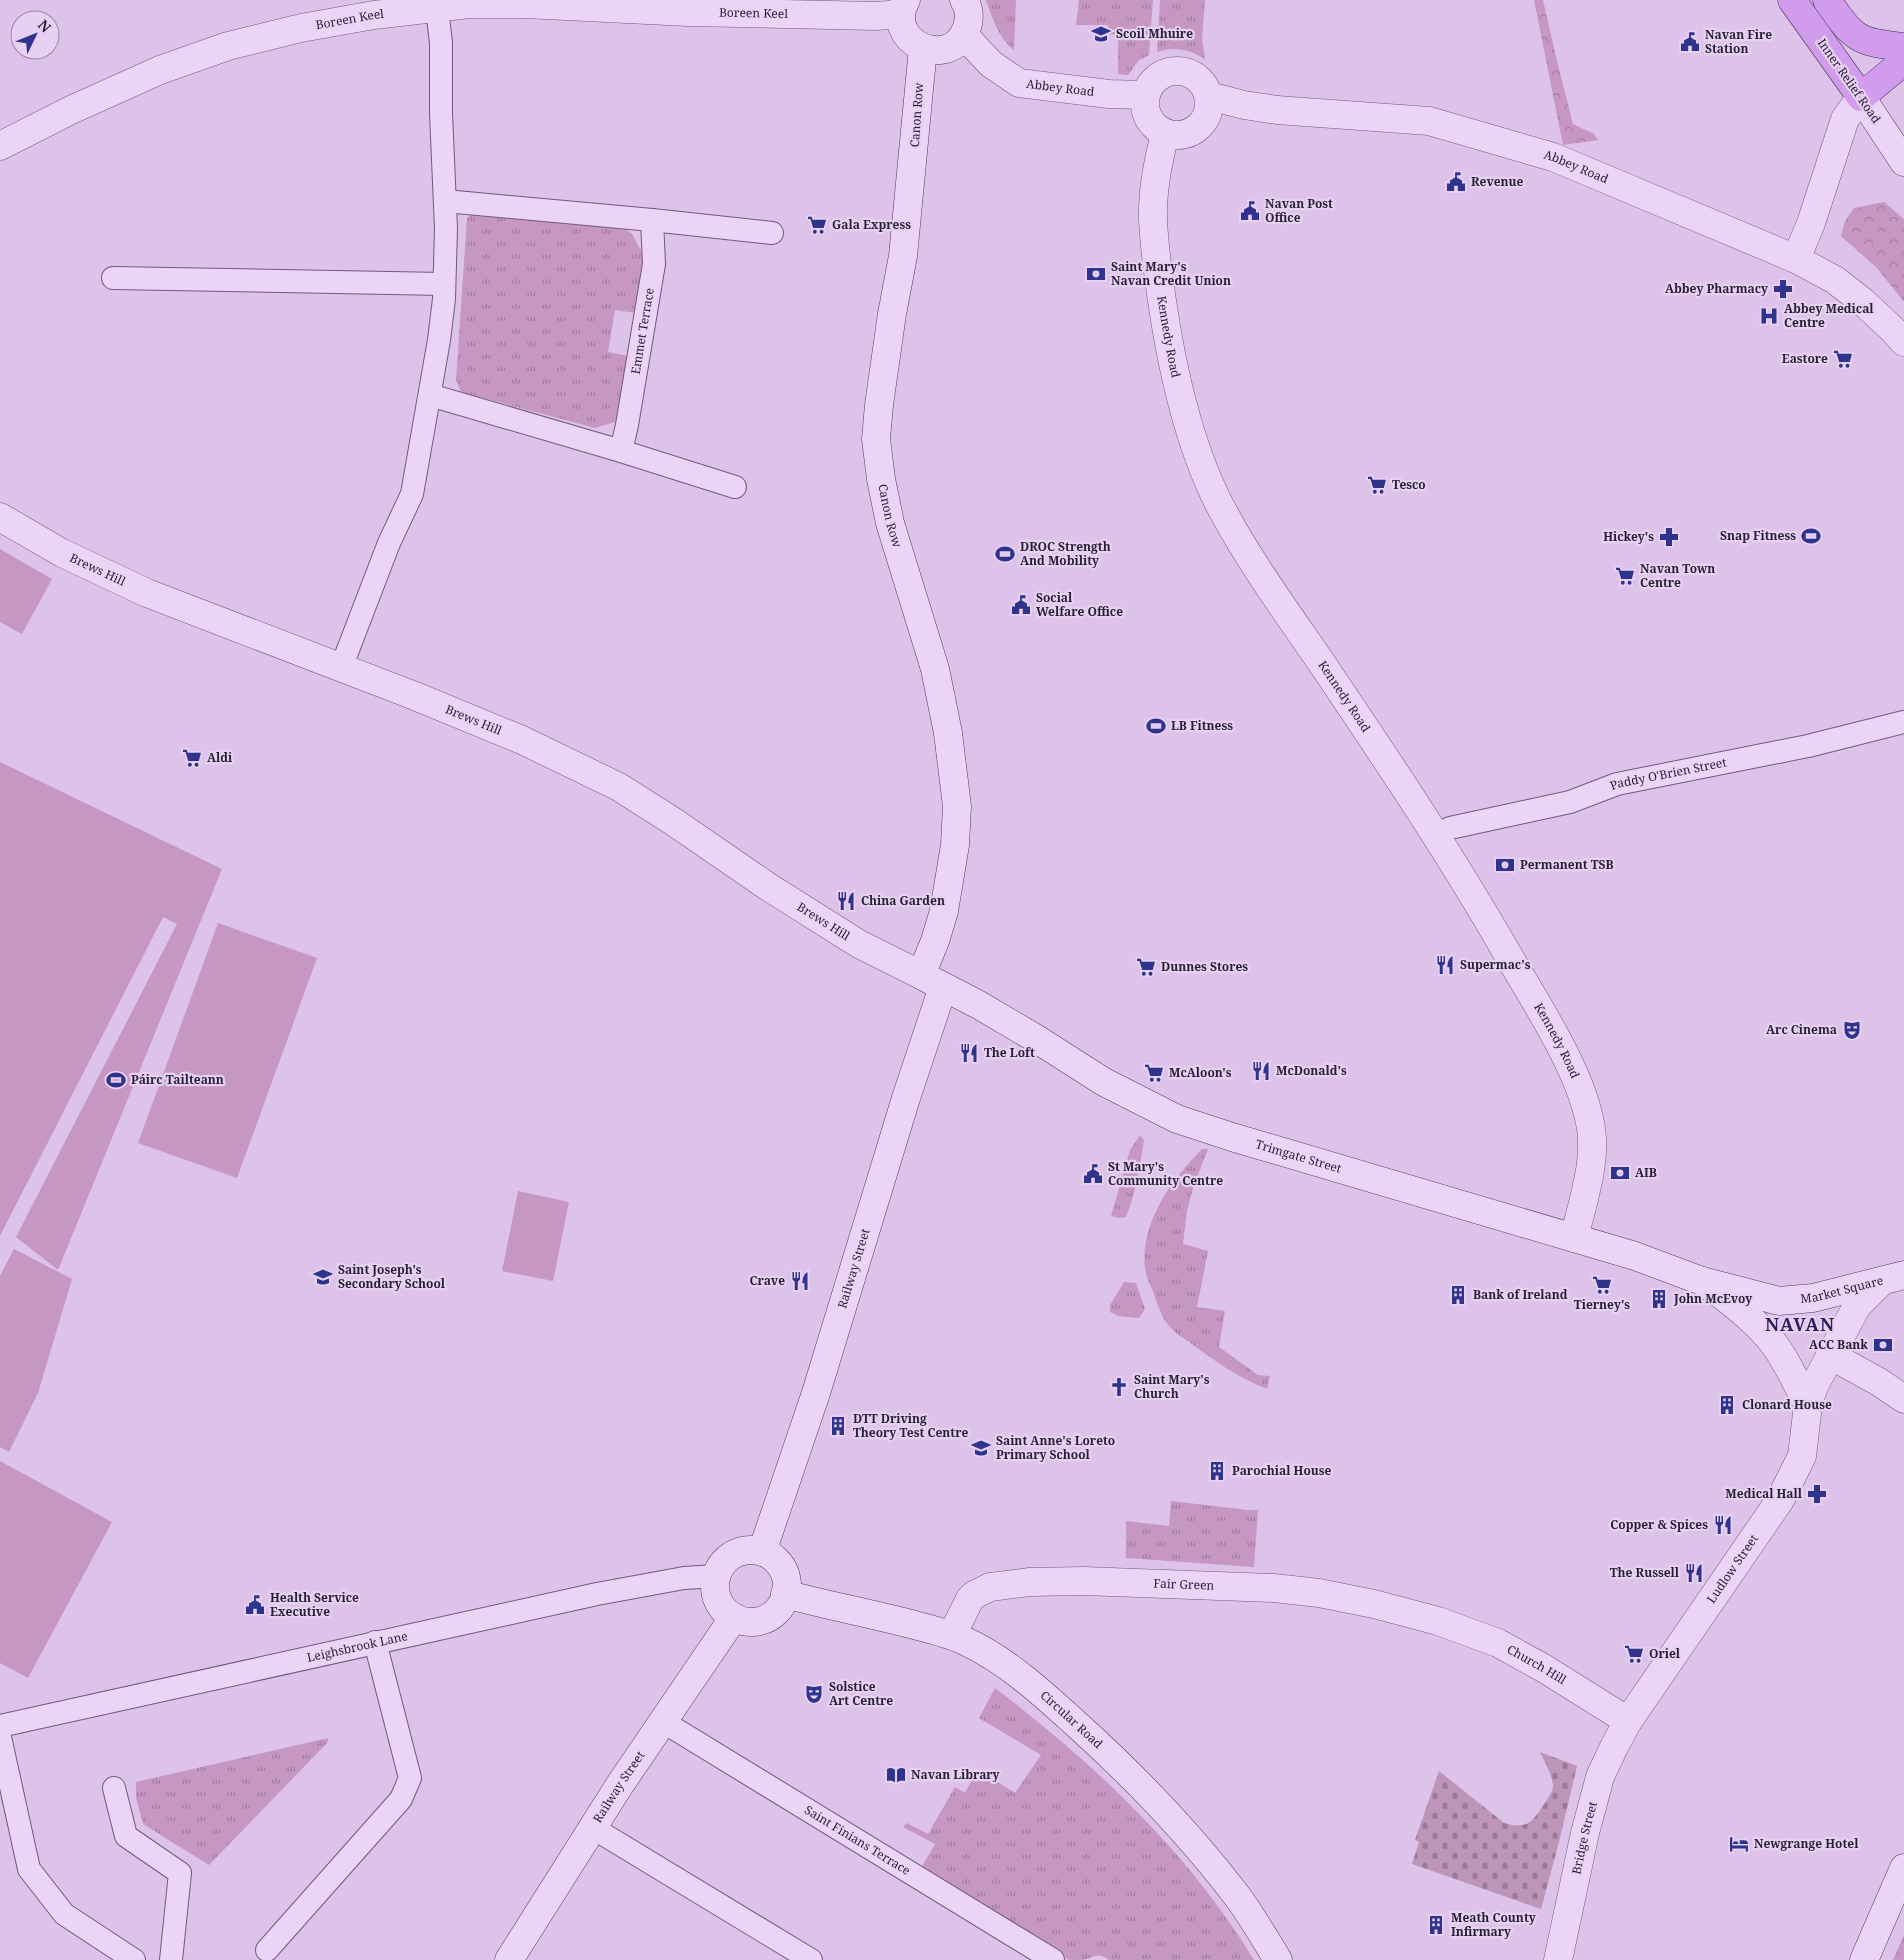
<svg xmlns="http://www.w3.org/2000/svg" width="1904" height="1960" font-family="'Noto Serif',serif">
<style>
.grass{fill:url(#grass-tufts)}
.forest{fill:url(#forest-crowns)}
.cemetery{fill:url(#cemetery-stones)}
.pitch{fill:#c797c3}
.lines{fill:none;stroke-linecap:round;stroke-linejoin:round}
.minor-casing{stroke:#6e5a82;stroke-width:24}
.tertiary-casing{stroke:#6e5a82;stroke-width:29}
.secondary-casing{stroke:#503e64;stroke-width:29}
.primary-casing{stroke:#3d2f50;stroke-width:29}
.minor{stroke:#ebd4f6;stroke-width:22}
.tertiary{stroke:#ebd4f6;stroke-width:28}
.secondary{stroke:#ebd4f6;stroke-width:28}
.primary{stroke:#d09ceb;stroke-width:28}
.labels{text-anchor:middle;stroke-width:4.5;stroke-linejoin:round;paint-order:stroke}
.street-label{font-size:12px;fill:#271e33;stroke:#e7d1f2}
.poi-label{font-size:12px;font-weight:bold;fill:#271e33;stroke:#e7d1f2;text-anchor:start}
.district-label{font-size:18px;font-weight:bold;letter-spacing:1px;fill:#2b205c;stroke:#e7d1f2}
</style>
<defs>
<pattern id="grass-tufts" width="24" height="20" patternUnits="userSpaceOnUse" patternTransform="scale(1.25)"><rect width="24" height="20" fill="#c797c3"/><path d="M3 7l-1-3M5 7V3M7 7l1-3M15 17l-1-3M17 17v-4M19 17l1-3" fill="none" stroke="#a27b9f"/></pattern>
<pattern id="forest-crowns" width="20" height="18" patternUnits="userSpaceOnUse" patternTransform="scale(1.25)"><rect width="20" height="18" fill="#c797c3"/><path d="M2 6a3 3 0 1 1 6 0M12 15a3 3 0 1 1 6 0" fill="none" stroke="#a27b9f"/></pattern>
<pattern id="cemetery-stones" width="16" height="16" patternUnits="userSpaceOnUse" patternTransform="scale(1.25)"><rect width="16" height="16" fill="#bc95b9"/><path d="M2 7V4a2 2 0 0 1 4 0v3zM10 15v-3a2 2 0 0 1 4 0v3z" fill="#997997"/></pattern>
</defs>
<rect width="100%" height="100%" fill="#ddc2ea"/>
<g class="grass">
<path d="M986,0h30l-2,50c-16,-13 -21,-31 -28,-50z"/>
<path d="M1079,0h74l-4,55 -10,5 -11,15 -10,-1v-39l-10,-1v-9h-32z"/>
<path d="M1160,0h45l-3,38 3,21c-17,-10 -30,-13 -48,-7z"/>
<path d="M474,212l147,13 11,9 12,22 -9,57 -20,-3 -7,42 20,4 -8,52 -5,14 -20,6 -134,-36 -5,-12 11,-162z"/>
<path d="M1140,1135l4,5c-4,26 -8,52 -18,77l-8,1 -7,-2 19,-66z"/>
<path d="M1202,1149h6l-15,39 -6,23 -4,33 25,7 -11,56 28,4 -6,36 39,28 12,1 -3,13c-28,-11 -51,-27 -75,-45 -7,-5 -16,-10 -21,-16 -8,-7 -14,-24 -17,-34 -3,-8 -8,-17 -9,-25 -5,-47 26,-88 57,-120z"/>
<path d="M1124,1282l12,1 9,26 -6,9 -21,-2 -8,-4v-7z"/>
<path d="M1171,1501l77,9h10l-4,57 -128,-9v-37l43,5z"/>
<path d="M995,1688c100,76 194,165 259,272h-145c-13,-9 -14,-2 -27,0 -4,0 -9,0 -13,0l-149,-90 15,-26 -32,-17 4,-4 21,11 27,-47 10,6 8,-15 12,-4 30,19 26,-38 -62,-37z"/>
<path d="M328,1738v4l-119,123 -66,-41 -7,-26v-16z"/>
</g>
<g class="forest">
<path d="M1534,0h9l14,61 16,63 21,10 4,6 -35,5z"/>
<path d="M1884,202l20,17v83l-27,-34 -36,-32 4,-15 9,-13z"/>
<path d="M1904,1935v25h-11z"/>
</g>
<path class="cemetery" d="M1540,1752l37,14 -17,72 -19,71 -129,-45 7,-22 -4,-2 24,-69 65,52c24,7 28,-1 41,-20 3,-5 8,-11 8,-17 0,-10 -9,-25 -13,-34z"/>
<g class="pitch">
<path d="M0,549l52,30 -30,55 -22,-12z"/>
<path d="M0,762l222,107 -164,401 -42,-33 161,-313 -14,-7 -163,319z"/>
<path d="M218,923l99,35 -80,220 -99,-35z"/>
<path d="M518,1191l51,11 -16,79 -51,-10z"/>
<path d="M14,1249l58,30 -34,114 -29,59 -9,-5v-171z"/>
<path d="M0,1461l112,61 -84,156 -28,-15z"/>
</g>
<g class="lines">
<g class="minor-casing">
<g id="minor">
<path d="M652,220l120,13"/>
<path d="M113,278l331,6"/>
<path id="s1" d="M430,395l191,56 6,-26 27,-161 -2,-44 -207,-19"/>
<path d="M621,451l114,36"/>
<path d="M341,668l48,-125 23,-49 27,-154 5,-41 2,-70 -5,-116v-70l-5,-43"/>
<path id="s2" d="M1436,835l14,-7 120,-26 47,-18 191,-38 96,-24"/>
<path id="s3" d="M662,1721l391,239"/>
<path id="s4" d="M0,1726l597,-132 87,-16 32,-2"/>
<path d="M0,1737l29,132 35,45 70,46"/>
<path d="M114,1788l12,48 54,37 -9,87"/>
<path d="M593,1828l218,132"/>
<path d="M267,1950l134,-151 9,-21 -35,-136"/>
</g>
</g>
<g class="tertiary-casing">
<g id="tertiary">
<path id="s5" d="M964,35l27,29 28,19 90,11 36,1"/>
<circle cx="1177" cy="103" r="32"/>
<path id="s6" d="M1209,96l35,9 33,5 152,11 124,36 243,102 39,21 27,21 30,28 12,13"/>
<path id="s7" d="M1165,134c-6,23 -11,47 -12,72 -1,24 3,49 6,73 10,77 28,168 66,236 30,55 69,107 104,159 62,92 123,183 178,279 28,49 70,111 82,165 10,39 -6,82 -15,120"/>
<path id="s8" d="M0,146l71,-36 89,-40 68,-24 73,-18 73,-13 95,-11h56l163,8 188,4 25,-2"/>
<path d="M1796,259l15,-36 34,-104 16,-22"/>
<path id="s9" d="M0,517l62,36 85,40 268,103 107,44 97,47 55,35 93,64 92,58 62,31"/>
<path d="M1702,1281c25,17 48,35 68,58 16,19 26,44 38,66"/>
<path d="M1830,1355l49,27 25,17"/>
<path id="s10" d="M952,1635l18,-36 4,-4 16,-8 40,-5 54,-1 190,7 45,5 55,11 64,17 60,22 47,26 83,52"/>
<path id="s11" d="M1558,1960l27,-127 15,-56 14,-30 14,-26 152,-221 22,-44 6,-51 6,-19 43,-80 25,-25"/>
</g>
</g>
<g class="secondary-casing">
<g id="secondary">
<path d="M906,0c-24,40 42,73 60,30 4,-10 4,-21 -2,-30"/>
<path id="s12" d="M923,48l-20,208 -11,58 -13,91 -3,34 5,40 9,44 45,146 13,64 9,73 -2,39 -11,66 -9,30 -14,34 58,30 56,33 69,44 73,37 55,18 403,119 67,25 77,20 34,-3 91,-23"/>
<path d="M1861,97l43,65"/>
<circle cx="751" cy="1586" r="36"/>
<path id="s13" d="M762,1552l54,-159 90,-295 37,-111"/>
<path id="s14" d="M785,1594c44,12 89,20 133,32 16,4 32,8 47,15 41,19 76,51 109,81 59,53 115,111 163,174 15,20 28,43 41,64"/>
<path id="s15" d="M509,1960l110,-174 115,-169"/>
<path d="M1864,1960l40,-92"/>
</g>
</g>
<g class="primary-casing">
<g id="primary">
<path d="M1792,0l69,97 43,-36"/>
<path d="M1827,0c27,39 29,42 77,47"/>
</g>
</g>
<use href="#minor" class="minor"/>
<use href="#tertiary" class="tertiary"/>
<use href="#secondary" class="secondary"/>
<use href="#primary" class="primary"/>
</g>
<defs>
<g id="school-bare" transform="scale(1.5)"><path d="M0-5L7-2L0 1L-7-2ZM-4 1L0 2.5L4 1V4Q0 6-4 4Z" fill="#2f338c" stroke="#e7d1f2" stroke-width="2.5" paint-order="stroke"/></g>
<g id="civic-bare" transform="scale(1.5)"><path d="M-.6-6.5H3V-4.5H.6V-3L4-1V1h2V6H-6V1h2V-1L-.6-3ZM-1.2 2.5V6h2.4V2.5Z" fill="#2f338c" stroke="#e7d1f2" stroke-width="2.5" paint-order="stroke"/></g>
<g id="supermarket-bare" transform="scale(1.5)"><path d="M-6-5.5h2.5l.6 2H6L4.5 2H-2.5L-4.4-4H-6ZM-1.5 3.2a1.3 1.3 0 1 0 .1 0ZM3 3.2a1.3 1.3 0 1 0 .1 0Z" fill="#2f338c" stroke="#e7d1f2" stroke-width="2.5" paint-order="stroke"/></g>
<g id="bank-bare" transform="scale(1.5)"><path d="M-6-4H6V4H-6ZM0-2.3a2.3 2.3 0 1 0 0 4.6a2.3 2.3 0 1 0 0-4.6Z" fill="#2f338c" stroke="#e7d1f2" stroke-width="2.5" paint-order="stroke"/></g>
<g id="pharmacy-bare" transform="scale(1.5)"><path d="M-2-6h4v4h4v4h-4v4h-4v-4h-4v-4h4Z" fill="#2f338c" stroke="#e7d1f2" stroke-width="2.5" paint-order="stroke"/></g>
<g id="hospital-bare" transform="scale(1.5)"><path d="M-5-5h3v3.5h4V-5h3V5h-3V1.5h-4V5h-3Z" fill="#2f338c" stroke="#e7d1f2" stroke-width="2.5" paint-order="stroke"/></g>
<g id="stadium-bare" transform="scale(1.5)"><path d="M0-5a6.5 5 0 1 0 0 10a6.5 5 0 1 0 0-10ZM-3.5-1.8h7v3.6h-7Z" fill="#2f338c" stroke="#e7d1f2" stroke-width="2.5" paint-order="stroke"/></g>
<g id="restaurant-bare" transform="scale(1.5)"><path d="M-5-6h1v4h1v-4h1v4h1v-4h1v5L-1.5 .5V6h-2V.5L-5-1ZM5-6V6H3V1.5H1.5Q1.5-4 5-6Z" fill="#2f338c" stroke="#e7d1f2" stroke-width="2.5" paint-order="stroke"/></g>
<g id="theatre-bare" transform="scale(1.5)"><path d="M-5-5.5Q0-4 5-5.5V0Q5 5 0 6Q-5 5-5 0ZM-3.3-2.5H-1v1.5H-3.3ZM1-2.5H3.3v1.5H1ZM-2.8 1Q0 5.5 2.8 1Z" fill="#2f338c" stroke="#e7d1f2" stroke-width="2.5" paint-order="stroke"/></g>
<g id="building-bare" transform="scale(1.5)"><path d="M-4-6H4V6H1V3H-1V6H-4ZM-2.5-4.3h1.7v1.8h-1.7ZM.8-4.3h1.7v1.8H.8ZM-2.5-1h1.7V.8h-1.7ZM.8-1h1.7V.8H.8Z" fill="#2f338c" stroke="#e7d1f2" stroke-width="2.5" paint-order="stroke"/></g>
<g id="church-bare" transform="scale(1.5)"><path d="M-1.2-6h2.4v3.5h3.3v2.4h-3.3V6h-2.4V-.1h-3.3v-2.4h3.3Z" fill="#2f338c" stroke="#e7d1f2" stroke-width="2.5" paint-order="stroke"/></g>
<g id="library-bare" transform="scale(1.5)"><path d="M-6-4Q-3-5.5-.7-3.5V5Q-3 3-6 4ZM6-4Q3-5.5 .7-3.5V5Q3 3 6 4Z" fill="#2f338c" stroke="#e7d1f2" stroke-width="2.5" paint-order="stroke"/></g>
<g id="hotel-bare" transform="scale(1.5)"><path d="M-6-4.5h1.5V1H6V5H4.5V3h-9V5H-6ZM-4 0a1.8 1.8 0 1 1 3.6 0ZM.5 0V-2.5h3Q6-2.5 6 0Z" fill="#2f338c" stroke="#e7d1f2" stroke-width="2.5" paint-order="stroke"/></g>
</defs>
<g fill-rule="evenodd">
<use href="#school-bare" x="1101" y="34"/>
<use href="#civic-bare" x="1690" y="42"/>
<use href="#civic-bare" x="1456" y="182"/>
<use href="#civic-bare" x="1250" y="211"/>
<use href="#supermarket-bare" x="817" y="225"/>
<use href="#bank-bare" x="1096" y="274"/>
<use href="#pharmacy-bare" x="1783" y="289"/>
<use href="#hospital-bare" x="1769" y="316"/>
<use href="#supermarket-bare" x="1843" y="359"/>
<use href="#supermarket-bare" x="1377" y="485"/>
<use href="#stadium-bare" x="1811" y="536"/>
<use href="#pharmacy-bare" x="1669" y="537"/>
<use href="#stadium-bare" x="1005" y="554"/>
<use href="#supermarket-bare" x="1625" y="576"/>
<use href="#civic-bare" x="1021" y="605"/>
<use href="#stadium-bare" x="1156" y="726"/>
<use href="#supermarket-bare" x="192" y="758"/>
<use href="#bank-bare" x="1505" y="865"/>
<use href="#restaurant-bare" x="846" y="901"/>
<use href="#restaurant-bare" x="1445" y="965"/>
<use href="#supermarket-bare" x="1146" y="967"/>
<use href="#theatre-bare" x="1852" y="1030"/>
<use href="#restaurant-bare" x="969" y="1053"/>
<use href="#restaurant-bare" x="1261" y="1071"/>
<use href="#supermarket-bare" x="1154" y="1073"/>
<use href="#stadium-bare" x="116" y="1080"/>
<use href="#bank-bare" x="1620" y="1173"/>
<use href="#civic-bare" x="1093" y="1174"/>
<use href="#school-bare" x="323" y="1277"/>
<use href="#restaurant-bare" x="800" y="1281"/>
<use href="#supermarket-bare" x="1602" y="1285"/>
<use href="#building-bare" x="1458" y="1295"/>
<use href="#building-bare" x="1659" y="1299"/>
<use href="#bank-bare" x="1883" y="1345"/>
<use href="#church-bare" x="1119" y="1387"/>
<use href="#building-bare" x="1727" y="1405"/>
<use href="#building-bare" x="838" y="1426"/>
<use href="#school-bare" x="981" y="1448"/>
<use href="#building-bare" x="1217" y="1471"/>
<use href="#pharmacy-bare" x="1817" y="1494"/>
<use href="#restaurant-bare" x="1723" y="1525"/>
<use href="#restaurant-bare" x="1694" y="1573"/>
<use href="#civic-bare" x="255" y="1605"/>
<use href="#supermarket-bare" x="1634" y="1654"/>
<use href="#theatre-bare" x="814" y="1694"/>
<use href="#library-bare" x="896" y="1775"/>
<use href="#hotel-bare" x="1739" y="1844"/>
<use href="#building-bare" x="1436" y="1925"/>
</g>
<g class="labels">
<g class="street-label">
<text dy="4" stroke="none"><textPath href="#s8" startOffset="779">Boreen Keel</textPath></text>
<text dy="4" stroke="none"><textPath href="#s8" startOffset="374">Boreen Keel</textPath></text>
<text transform="translate(1849 81) rotate(55)" y="4">Inner Relief Road</text>
<text dy="4" stroke="none"><textPath href="#s5" startOffset="115">Abbey Road</textPath></text>
<text transform="translate(917 115) rotate(-86)" y="4">Canon Row</text>
<text dy="4" stroke="none"><textPath href="#s6" startOffset="376">Abbey Road</textPath></text>
<text dy="4" stroke="none"><textPath href="#s1" startOffset="321">Emmet Terrace</textPath></text>
<text dy="4" stroke="none"><textPath href="#s7" startOffset="205">Kennedy Road</textPath></text>
<text dy="4" stroke="none"><textPath href="#s12" startOffset="472">Canon Row</textPath></text>
<text dy="4" stroke="none"><textPath href="#s9" startOffset="111">Brews Hill</textPath></text>
<text dy="4" stroke="none"><textPath href="#s7" startOffset="610">Kennedy Road</textPath></text>
<text dy="4" stroke="none"><textPath href="#s9" startOffset="516">Brews Hill</textPath></text>
<text dy="4" stroke="none"><textPath href="#s2" startOffset="241">Paddy O'Brien Street</textPath></text>
<text dy="4" stroke="none"><textPath href="#s9" startOffset="921">Brews Hill</textPath></text>
<text dy="4" stroke="none"><textPath href="#s7" startOffset="1015">Kennedy Road</textPath></text>
<text dy="4" stroke="none"><textPath href="#s12" startOffset="1366">Trimgate Street</textPath></text>
<text dy="4" stroke="none"><textPath href="#s13" startOffset="298">Railway Street</textPath></text>
<text dy="4" stroke="none"><textPath href="#s12" startOffset="1932">Market Square</textPath></text>
<text dy="4" stroke="none"><textPath href="#s11" startOffset="435">Ludlow Street</textPath></text>
<text dy="4" stroke="none"><textPath href="#s10" startOffset="258">Fair Green</textPath></text>
<text dy="4" stroke="none"><textPath href="#s4" startOffset="366">Leighsbrook Lane</textPath></text>
<text dy="4" stroke="none"><textPath href="#s10" startOffset="624">Church Hill</textPath></text>
<text dy="4" stroke="none"><textPath href="#s14" startOffset="319">Circular Road</textPath></text>
<text dy="4" stroke="none"><textPath href="#s15" startOffset="205">Railway Street</textPath></text>
<text dy="4" stroke="none"><textPath href="#s11" startOffset="125">Bridge Street</textPath></text>
<text dy="4" stroke="none"><textPath href="#s3" startOffset="229">Saint Finians Terrace</textPath></text>
</g>
<g class="poi-label">
<text x="1116" y="38">Scoil Mhuire</text>
<text x="1705" y="39">Navan Fire<tspan x="1705" dy="14">Station</tspan></text>
<text x="1471" y="186">Revenue</text>
<text x="1265" y="208">Navan Post<tspan x="1265" dy="14">Office</tspan></text>
<text x="832" y="229">Gala Express</text>
<text x="1111" y="271">Saint Mary's<tspan x="1111" dy="14">Navan Credit Union</tspan></text>
<text x="1768" y="293" text-anchor="end">Abbey Pharmacy</text>
<text x="1784" y="313">Abbey Medical<tspan x="1784" dy="14">Centre</tspan></text>
<text x="1828" y="363" text-anchor="end">Eastore</text>
<text x="1392" y="489">Tesco</text>
<text x="1796" y="540" text-anchor="end">Snap Fitness</text>
<text x="1654" y="541" text-anchor="end">Hickey's</text>
<text x="1020" y="551">DROC Strength<tspan x="1020" dy="14">And Mobility</tspan></text>
<text x="1640" y="573">Navan Town<tspan x="1640" dy="14">Centre</tspan></text>
<text x="1036" y="602">Social<tspan x="1036" dy="14">Welfare Office</tspan></text>
<text x="1171" y="730">LB Fitness</text>
<text x="207" y="762">Aldi</text>
<text x="1520" y="869">Permanent TSB</text>
<text x="861" y="905">China Garden</text>
<text x="1460" y="969">Supermac's</text>
<text x="1161" y="971">Dunnes Stores</text>
<text x="1837" y="1034" text-anchor="end">Arc Cinema</text>
<text x="984" y="1057">The Loft</text>
<text x="1276" y="1075">McDonald's</text>
<text x="1169" y="1077">McAloon's</text>
<text x="131" y="1084">Páirc Tailteann</text>
<text x="1108" y="1171">St Mary's<tspan x="1108" dy="14">Community Centre</tspan></text>
<text x="1635" y="1177">AIB</text>
<text x="338" y="1274">Saint Joseph's<tspan x="338" dy="14">Secondary School</tspan></text>
<text x="785" y="1285" text-anchor="end">Crave</text>
<text x="1473" y="1299">Bank of Ireland</text>
<text x="1674" y="1303">John McEvoy</text>
<text x="1602" y="1309" text-anchor="middle">Tierney's</text>
<text x="1868" y="1349" text-anchor="end">ACC Bank</text>
<text x="1134" y="1384">Saint Mary's<tspan x="1134" dy="14">Church</tspan></text>
<text x="1742" y="1409">Clonard House</text>
<text x="853" y="1423">DTT Driving<tspan x="853" dy="14">Theory Test Centre</tspan></text>
<text x="996" y="1445">Saint Anne's Loreto<tspan x="996" dy="14">Primary School</tspan></text>
<text x="1232" y="1475">Parochial House</text>
<text x="1802" y="1498" text-anchor="end">Medical Hall</text>
<text x="1708" y="1529" text-anchor="end">Copper &amp; Spices</text>
<text x="1679" y="1577" text-anchor="end">The Russell</text>
<text x="270" y="1602">Health Service<tspan x="270" dy="14">Executive</tspan></text>
<text x="1649" y="1658">Oriel</text>
<text x="829" y="1691">Solstice<tspan x="829" dy="14">Art Centre</tspan></text>
<text x="911" y="1779">Navan Library</text>
<text x="1754" y="1848">Newgrange Hotel</text>
<text x="1451" y="1922">Meath County<tspan x="1451" dy="14">Infirmary</tspan></text>
</g>
<g class="district-label">
<text x="1800" y="1331">NAVAN</text>
</g>
</g>
<g transform="translate(35 35) rotate(47)"><circle r="24" fill="#e7d1f2" stroke="#9a89a6"/>
<path d="M0-4L9 19L0 12L-9 19Z" fill="#2f338c"/>
<text y="-8" font-size="14" font-weight="bold" text-anchor="middle" fill="#271e33">N</text>
</g>
</svg>
